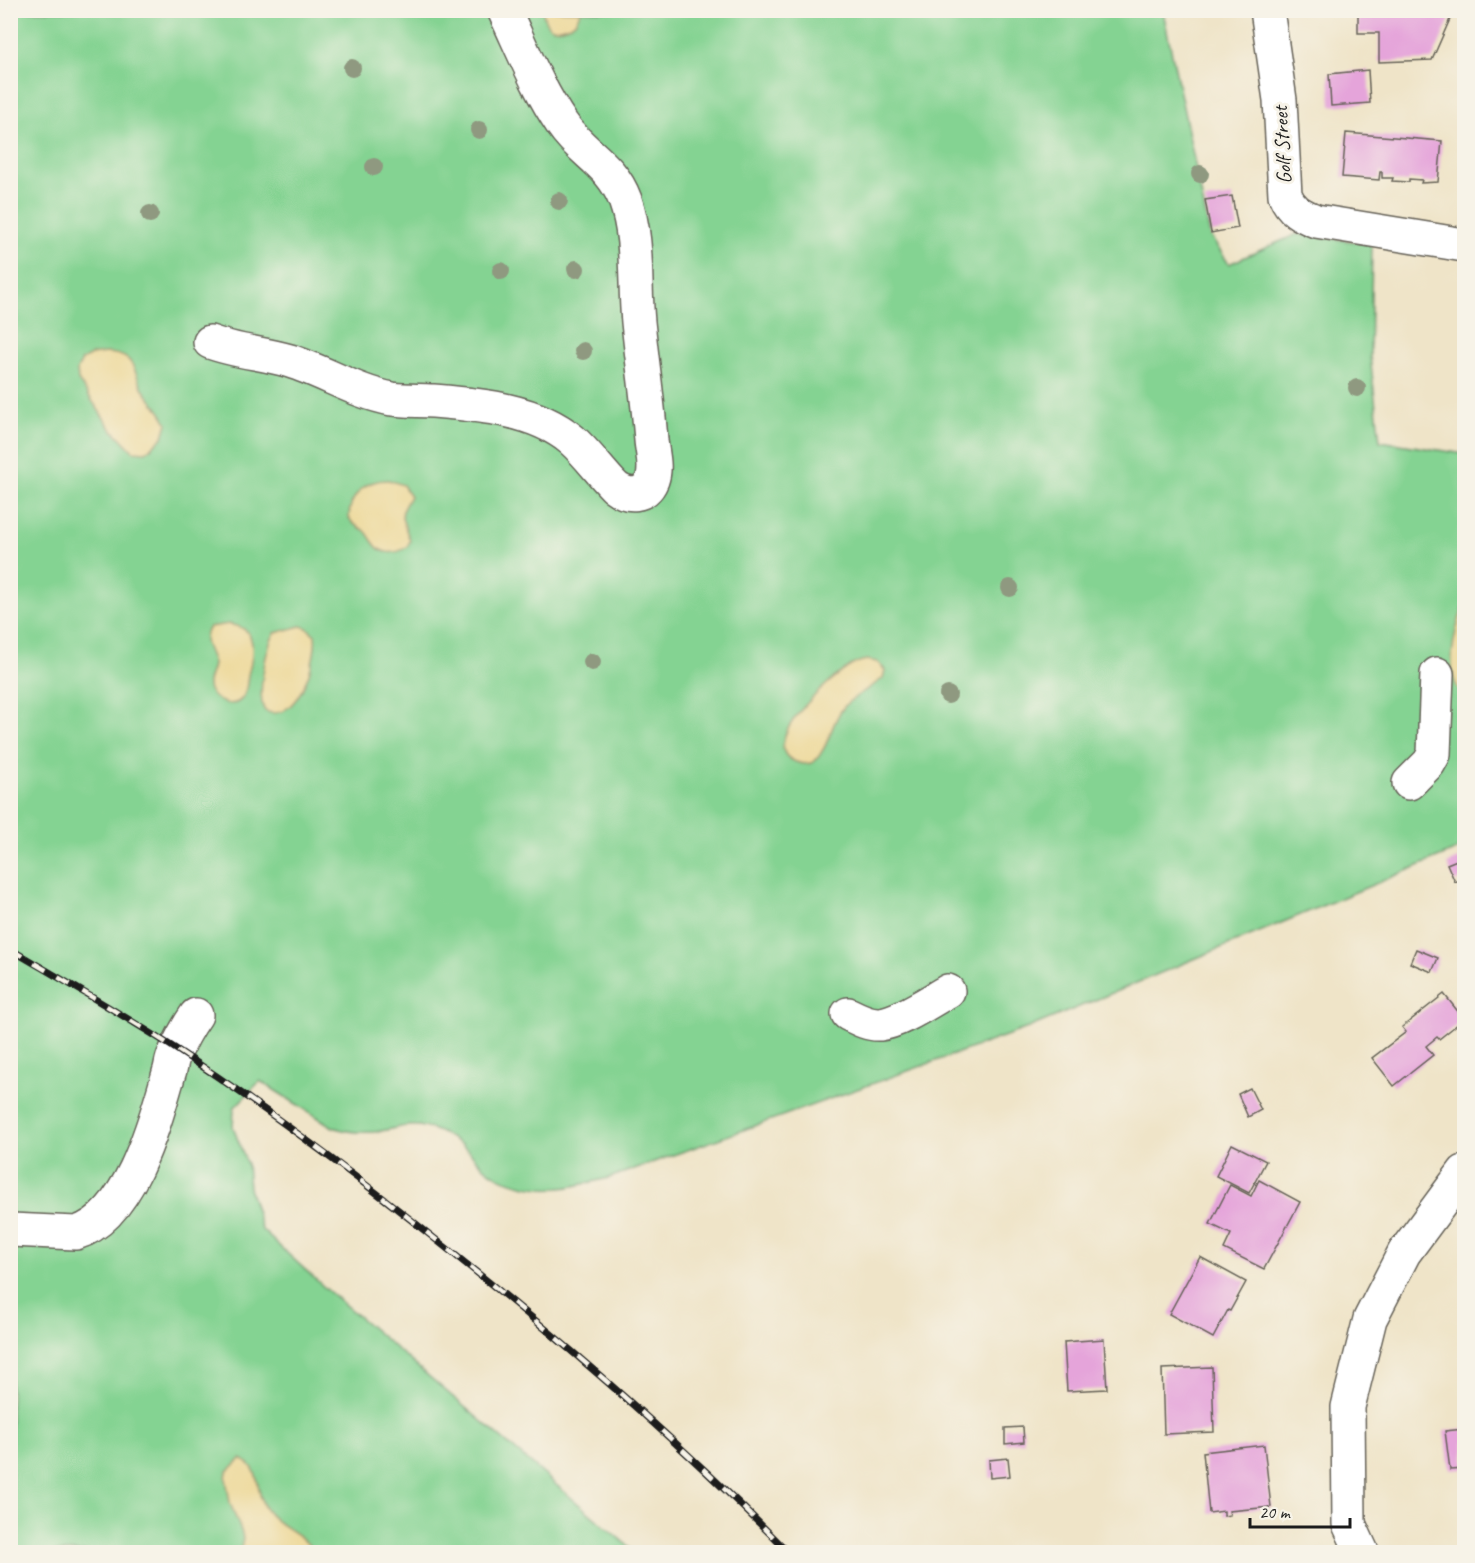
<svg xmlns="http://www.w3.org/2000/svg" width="1475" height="1563" font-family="Caveat,sans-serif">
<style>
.green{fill:#84d392;stroke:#507857;stroke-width:1.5}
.sand{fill:#eeda9e;stroke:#857b5d;stroke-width:1.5}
.building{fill:#e5a4da}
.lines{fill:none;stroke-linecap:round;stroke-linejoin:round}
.minor-casing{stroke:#666258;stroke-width:36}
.minor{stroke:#fff;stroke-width:33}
.rail-casing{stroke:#1c1c1c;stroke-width:7}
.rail{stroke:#f7f3e8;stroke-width:4.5;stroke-dasharray:14;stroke-linecap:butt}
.tree{fill:#8f9980}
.labels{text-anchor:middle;stroke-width:6;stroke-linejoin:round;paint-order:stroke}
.street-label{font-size:21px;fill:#1c1c1c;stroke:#f7f3e8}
</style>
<rect width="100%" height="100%" fill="#f7f3e8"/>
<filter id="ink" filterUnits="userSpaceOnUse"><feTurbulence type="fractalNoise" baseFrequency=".0167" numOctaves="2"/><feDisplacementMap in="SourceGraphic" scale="12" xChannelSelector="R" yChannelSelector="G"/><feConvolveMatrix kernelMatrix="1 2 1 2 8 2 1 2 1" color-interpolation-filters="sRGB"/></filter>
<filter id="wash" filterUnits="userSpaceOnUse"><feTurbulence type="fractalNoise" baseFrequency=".008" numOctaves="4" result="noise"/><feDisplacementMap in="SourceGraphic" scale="24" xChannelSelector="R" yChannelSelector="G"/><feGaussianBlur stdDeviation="1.35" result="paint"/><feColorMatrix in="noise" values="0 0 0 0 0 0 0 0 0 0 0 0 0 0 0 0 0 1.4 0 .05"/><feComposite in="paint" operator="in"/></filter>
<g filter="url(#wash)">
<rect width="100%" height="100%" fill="#efe4c8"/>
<path class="green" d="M11,11h1152l47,225 19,28 68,-30 75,10 -2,112 10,85 84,13v393l-436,181 -419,150c-16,3 -33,9 -50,10 -22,2 -52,-4 -70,-17 -10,-8 -18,-18 -27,-26 -11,-8 -25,-15 -38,-18 -18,-4 -32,3 -50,5 -14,1 -28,0 -41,-5l-73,-46 -26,27 -1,19 14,37 2,24 13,42 63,58 310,264h-624z"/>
<g class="sand">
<path d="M543,11v-1l38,1 -6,11c-16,10 -30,10 -32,-11z"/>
<path d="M105,353c34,1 26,18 40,39 8,11 16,18 22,31l-4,14 -17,15 -13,-1 -23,-24 -32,-47 -1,-10 5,-10 9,-5z"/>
<path d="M389,480l14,5 7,11 -7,13 -1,9 8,23 -3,6c-12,8 -26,8 -34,-5 -3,-4 -5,-9 -9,-12 -7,-4 -11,-5 -15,-12 0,-23 17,-39 40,-38z"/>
<path d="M1464,606v90c-22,-20 -9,-67 0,-90z"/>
<path d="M229,624c4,1 9,2 13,4 16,8 10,33 6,47 -1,7 -1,16 -5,22 -8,13 -29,5 -34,-7 -4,-10 4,-18 4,-27 -4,-14 -13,-22 -4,-36z"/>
<path d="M301,626l6,2 8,7c3,23 -17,90 -50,76 -9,-13 1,-65 10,-78z"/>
<path d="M867,660l10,2 8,8 -2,8c-13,11 -33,19 -42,33 -11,16 -12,36 -27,51 -7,3 -15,2 -22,-2 -34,-19 37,-80 54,-91 7,-5 13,-8 21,-9z"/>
<path d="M241,1459c23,9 13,36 26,52 12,17 37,22 46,41h-73l3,-13 -1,-6 -12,-30 -4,-25 1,-6z"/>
</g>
<g id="blocks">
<g class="building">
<path d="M1358,10h96l-22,50 -53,2v-29h-21z"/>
<path d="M1368,70l2,33 -39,3 -2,-32z"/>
<path d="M1346,133l96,8 -4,41 -17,1 1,-3 -13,-1v3l-17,-1 1,-3h-11v-6h-2l-1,8 -37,-3z"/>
<path d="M1232,196l6,32 -27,5 -6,-33z"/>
<path d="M1464,857v21l-9,4 -8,-18z"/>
<path d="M1416,949l22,9 -6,14 -22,-9z"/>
<path d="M1444,994l20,25 -25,20 -2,-2 -11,9 7,9 -39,31 -22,-28 34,-26 -4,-5z"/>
<path d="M1250,1088l11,22 -13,7 -10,-23z"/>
<path d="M1232,1144l34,17 -17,32 -33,-17z"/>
<path d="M1259,1180l41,22 -36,67 -40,-20 7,-15 -21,-10 20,-39 21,11z"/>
<path d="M1200,1257l46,25 -16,29 -2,-1 -15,28 -44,-24z"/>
<path d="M1104,1339l3,50 -40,2 -3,-49z"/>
<path d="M1212,1367l2,65 -50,2 -2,-65z"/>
<path d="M1023,1427l1,15 -19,2v-16z"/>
<path d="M1464,1429v40l-14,1 -5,-39z"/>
<path d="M1264,1445l7,62 -42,4 1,4 -6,1v-5l-15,2 -6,-61z"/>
<path d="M1008,1458l2,18 -20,2 -1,-18z"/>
</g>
</g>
</g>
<g filter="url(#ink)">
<use href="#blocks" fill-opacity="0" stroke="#666258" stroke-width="1.5"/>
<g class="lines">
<g class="minor-casing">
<g id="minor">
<path d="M1267,10l13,90 5,95c6,15 16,20 31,26l148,24"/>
<path d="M210,342c26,10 54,11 80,19 35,11 65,31 102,38 14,2 28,1 41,2 47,4 102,8 139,39 16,14 28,32 43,47 13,10 30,10 37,-7 5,-13 0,-27 -1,-40 -3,-40 -9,-79 -13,-118 -4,-40 1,-83 -13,-122 -14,-37 -43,-46 -63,-76 -24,-35 -40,-76 -58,-114"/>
<path d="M1409,783l20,-20 5,-9 3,-80"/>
<path d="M848,1014c10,5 21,11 32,10 20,-2 50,-23 68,-33"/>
<path d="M11,1230l65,3c54,-16 79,-111 93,-160 2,-5 2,-12 5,-18 6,-14 13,-27 22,-40"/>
<path d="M1362,1552l-13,-28 -1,-117 22,-88 34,-66 60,-81"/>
</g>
</g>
<use href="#minor" class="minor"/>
<g class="rail-casing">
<path id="rail" d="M10,949c56,33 112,65 166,100 104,68 203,144 299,222 109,88 215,181 313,281"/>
</g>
<use href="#rail" class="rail"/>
</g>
<g class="tree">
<circle cx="352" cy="68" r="9"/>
<circle cx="479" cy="130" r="9"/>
<circle cx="374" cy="167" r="9"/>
<circle cx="1200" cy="174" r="9"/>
<circle cx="559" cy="201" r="9"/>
<circle cx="150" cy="214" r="9"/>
<circle cx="576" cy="269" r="9"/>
<circle cx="501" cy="271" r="9"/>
<circle cx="583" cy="351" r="9"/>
<circle cx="1357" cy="388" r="9"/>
<circle cx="1010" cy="588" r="9"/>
<circle cx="592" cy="662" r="9"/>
<circle cx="948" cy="695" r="9"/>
</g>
</g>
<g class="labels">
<g class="street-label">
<text transform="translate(1282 145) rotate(-93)" y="7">Golf Street</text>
</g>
</g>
<rect width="1475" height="1563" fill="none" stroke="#f7f3e8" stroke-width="36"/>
<path d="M1250 1518v9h100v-9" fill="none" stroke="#1c1c1c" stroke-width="3"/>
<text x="1259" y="1518" font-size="18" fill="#1c1c1c" stroke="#f7f3e8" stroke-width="4.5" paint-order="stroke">20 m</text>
</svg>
